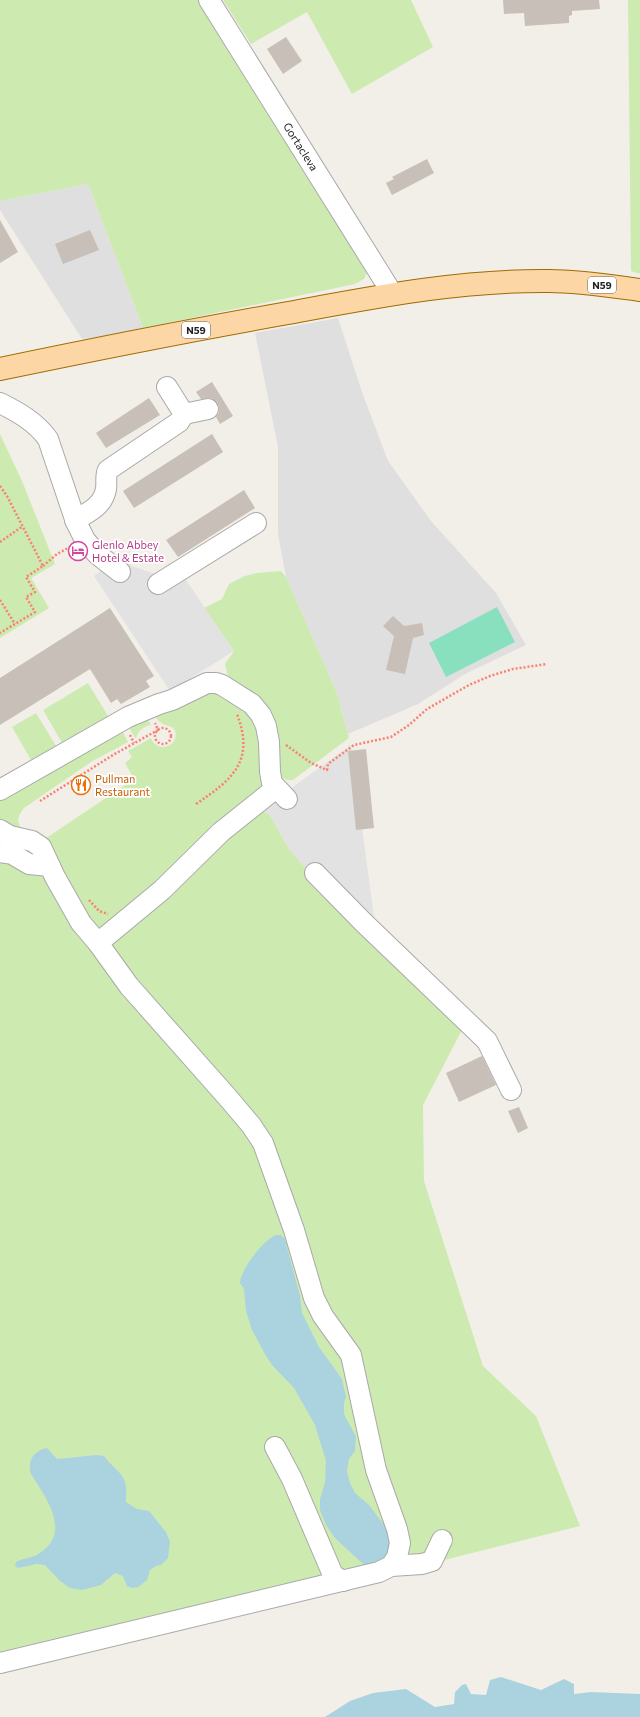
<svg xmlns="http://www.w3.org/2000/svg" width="640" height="1717" font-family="Commissioner,sans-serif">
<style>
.residential{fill:#e0dfdf}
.grass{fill:#cdebb0}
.pitch{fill:#88e0be}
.parking{fill:#e2e2e2}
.water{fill:#aad3df}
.building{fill:#c7bfb8}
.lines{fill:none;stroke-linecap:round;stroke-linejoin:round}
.minor-casing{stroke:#a9a9a9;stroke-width:22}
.major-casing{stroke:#a06b00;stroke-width:24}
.path{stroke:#fa8072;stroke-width:2.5;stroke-dasharray:2 2;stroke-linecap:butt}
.minor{stroke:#fff;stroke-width:20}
.major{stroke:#fcd6a4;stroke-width:22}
.labels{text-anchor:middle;stroke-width:3.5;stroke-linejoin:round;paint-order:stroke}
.shield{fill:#fff;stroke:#646464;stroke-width:1}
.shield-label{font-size:10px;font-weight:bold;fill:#222}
.street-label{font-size:11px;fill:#222;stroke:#fff}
.hotel-label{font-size:11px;fill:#b23c85;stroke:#fff;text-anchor:start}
.food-label{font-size:11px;fill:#c56008;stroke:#fff;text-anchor:start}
</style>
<rect width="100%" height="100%" fill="#f2efe9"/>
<g class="residential">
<path d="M88,184l55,144 -31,8 -30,3 -82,-129v-9z"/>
<path d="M338,318l24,74 26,69 43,60 65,72 30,52 -61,29 -47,30 -70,30 -11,-41 -51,-116 -8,-43v-87l-23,-114z"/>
</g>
<g class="grass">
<path d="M0,0h204l165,268 -5,11 -9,5 -212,44 -55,-144 -88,17z"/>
<path d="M223,0h188l22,47 -81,47 -45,-82 -56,32z"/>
<path d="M628,0h12v274l-9,-3z"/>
<path d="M0,434l22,47 33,83 -24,14 18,30 -49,30z"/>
<path d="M281,571l5,6 51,116 12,45 -56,42h-6l-7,-4 -5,-19 -47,-81 -3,-12 9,-13 -30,-43 18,-9 7,-15 16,-8 12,-3z"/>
<path d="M88,683l23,38 -46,27 -22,-38z"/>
<path d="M212,692l13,8 10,1 8,4 18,23 2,56 -5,8 3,18 9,5 19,34 174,179 -40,77 1,76 59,185 53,50 44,110 -580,146v-834l27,13 107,-72 -9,-16 7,-6 -4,-6 23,-13c7,17 29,7 24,-7 -3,-7 -10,-4 -15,-9 -3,-2 -5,-7 -7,-10l49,-19z"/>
<path d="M36,713l23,38 -25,14 -22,-38z"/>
<path d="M146,716l5,9c-7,1 -13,6 -15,13h-1l-7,-12z"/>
<path d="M121,729l7,13 -37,20 -67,46c-7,9 -8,14 -1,22l-23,-6v-24z"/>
</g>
<path class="pitch" d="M497,607l18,35 -69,35 -17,-34z"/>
<g class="parking">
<path d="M118,558l14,8 40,14 12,-3 50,74 -64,40 -76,-115z"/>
<path d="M351,745l24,180 -59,-44 -27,-32 -19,-34 -9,-5z"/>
</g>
<g class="water">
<path d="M281,1235l4,4 2,8 13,49 2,17 17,34 23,32 4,18 -2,6v11l12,23 -1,14 -6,8 -2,12 3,12 5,10 14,12 9,12 9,11 4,11v9l-5,9 -6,5 -12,4 -5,-2 -28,-26 -9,-13 -6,-15v-11l5,-17 1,-21 -11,-36 -21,-37 -22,-23 -6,-9 -14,-26 -6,-19 -2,-22 -4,-6c1,-14 20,-38 32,-46 2,-2 5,-2 9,-2z"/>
<path d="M47,1448l10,11 40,-4 7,1c6,9 18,16 21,26 2,6 1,13 1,20l11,7 12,2 17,21 4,10 -2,16 -7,7 -5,1 -6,4 -3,10 -9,7 -6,1 -5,-2 -4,-10 -8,-3 -14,12 -19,5 -12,-2 -10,-7 -15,-16 -8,-1 -19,4 -3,-2 1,-4c7,-4 17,-4 24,-9 32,-21 6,-55 -9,-79 -4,-13 2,-23 16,-26z"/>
<path d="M501,1677l40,13 23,-11 10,5v10l17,-2 49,2v23h-315l25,-16 23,-8 33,-4 29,18 19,-3 1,-12 7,-7 4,-1 5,10 15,1 4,-15z"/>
</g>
<g class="building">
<path d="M503,0h96l1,9 -28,2v4l-3,1v7l-44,3 -1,-13 -20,1z"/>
<path d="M286,37l16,24 -19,13 -16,-25z"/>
<path d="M427,159l7,14 -42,22 -6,-12 8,-4 -2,-2z"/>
<path d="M0,220l18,32 -18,11z"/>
<path d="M90,230l9,20 -36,14 -8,-20z"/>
<path d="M212,382l21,34 -13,8 -4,-7 3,-5v-6l-2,-4 -6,-4 -10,1 -5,-7z"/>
<path d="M149,398l11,17 -54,33 -10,-15z"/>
<path d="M212,434l11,18 -89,56 -11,-17z"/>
<path d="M244,490l11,18 -77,49 -12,-17z"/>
<path d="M110,608l44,68 -8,5 4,6 -29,17 -4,-5 -6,4 -21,-34 -90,56v-47z"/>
<path d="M393,616l11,10 18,-3 2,12 -11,3 -8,36 -19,-4 8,-34 -11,-10z"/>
<path d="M366,749l8,79 -18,2 -8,-79z"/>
<path d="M482,1056l14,29 -37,17 -13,-29z"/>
<path d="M519,1107l9,21 -10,5 -10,-22z"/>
</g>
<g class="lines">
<g class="minor-casing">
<g id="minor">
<path id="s1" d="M209,0l183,293"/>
<path d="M0,403c18,9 36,19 48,36l28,83 9,18 12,14 23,18"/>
<path d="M184,414l24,-5"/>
<path d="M75,520c14,-8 28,-14 31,-31 1,-7 -1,-14 2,-19l71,-48 5,-8 -17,-27"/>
<path d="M158,584l98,-61"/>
<path d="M0,790l128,-73 31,-13 13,-4 35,-17h9l6,2 30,19 9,11 5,11 3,16 1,30 2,11 15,16"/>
<path d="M0,830l10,6 22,5 9,6 14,30 26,46 17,20"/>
<path d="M0,852l12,2 17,10 21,2"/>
<path d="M315,873l48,49 124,119 24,49"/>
<path d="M275,1447l17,32 41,96 10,6"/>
<path d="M391,1566l31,-2 10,-3 10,-21"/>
<path d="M0,1663l379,-91 12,-6 6,-9 3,-14 -3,-14 -21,-59 -25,-115 -28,-39 -9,-18 -20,-68 -31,-87 -12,-18 -22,-26 -100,-113 -31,-43 64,-53 59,-58 55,-44"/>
</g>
</g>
<g class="major-casing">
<path id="major" d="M0,369c96,-20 192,-39 288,-56 87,-16 172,-33 261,-32 30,0 61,5 91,9"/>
</g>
<g class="path">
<path d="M0,486l7,10 36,70 -17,11 9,15 -9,5 9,15 -35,21"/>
<path d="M0,542l23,-16"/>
<path d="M43,566l14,-12 13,-7"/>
<path d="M0,600l15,24"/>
<circle cx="163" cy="736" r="8"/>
<path d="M130,735l4,8"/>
<path d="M286,745l25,18 16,7 1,-6 26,-19 37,-8 18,-12 18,-16 42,-24 21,-9 23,-7 34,-5"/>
<path d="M40,801l73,-46 45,-25 -3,-7"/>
<path d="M196,804c37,-25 59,-43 41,-90"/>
<path d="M89,900l10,11 9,3"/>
</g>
<use href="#minor" class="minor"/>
<use href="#major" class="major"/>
</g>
<defs>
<g id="hotel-ring" transform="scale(1)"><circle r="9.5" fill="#fff" stroke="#d1479c" stroke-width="1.5"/><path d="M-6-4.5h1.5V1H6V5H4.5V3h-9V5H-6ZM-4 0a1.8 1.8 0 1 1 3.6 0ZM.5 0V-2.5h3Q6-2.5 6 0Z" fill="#d1479c"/></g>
<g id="restaurant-ring" transform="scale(1)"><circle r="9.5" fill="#fff" stroke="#e8710a" stroke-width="1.5"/><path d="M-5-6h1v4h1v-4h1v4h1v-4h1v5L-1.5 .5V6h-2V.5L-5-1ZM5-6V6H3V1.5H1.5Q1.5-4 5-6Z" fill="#e8710a"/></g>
</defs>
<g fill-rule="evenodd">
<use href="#hotel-ring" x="78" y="551"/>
<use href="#restaurant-ring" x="81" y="785"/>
</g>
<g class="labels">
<g class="shield">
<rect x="588" y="277" width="28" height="16" rx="3"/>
<rect x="182" y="322" width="28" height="16" rx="3"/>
</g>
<g class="shield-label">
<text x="602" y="289">N59</text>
<text x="196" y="334">N59</text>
</g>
<g class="street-label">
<text dy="4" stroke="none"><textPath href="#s1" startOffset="173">Gortacleva</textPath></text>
</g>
<g class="hotel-label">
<text x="92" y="549">Glenlo Abbey<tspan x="92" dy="13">Hotel &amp; Estate</tspan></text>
</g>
<g class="food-label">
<text x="95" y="783">Pullman<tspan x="95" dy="13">Restaurant</tspan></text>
</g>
</g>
</svg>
